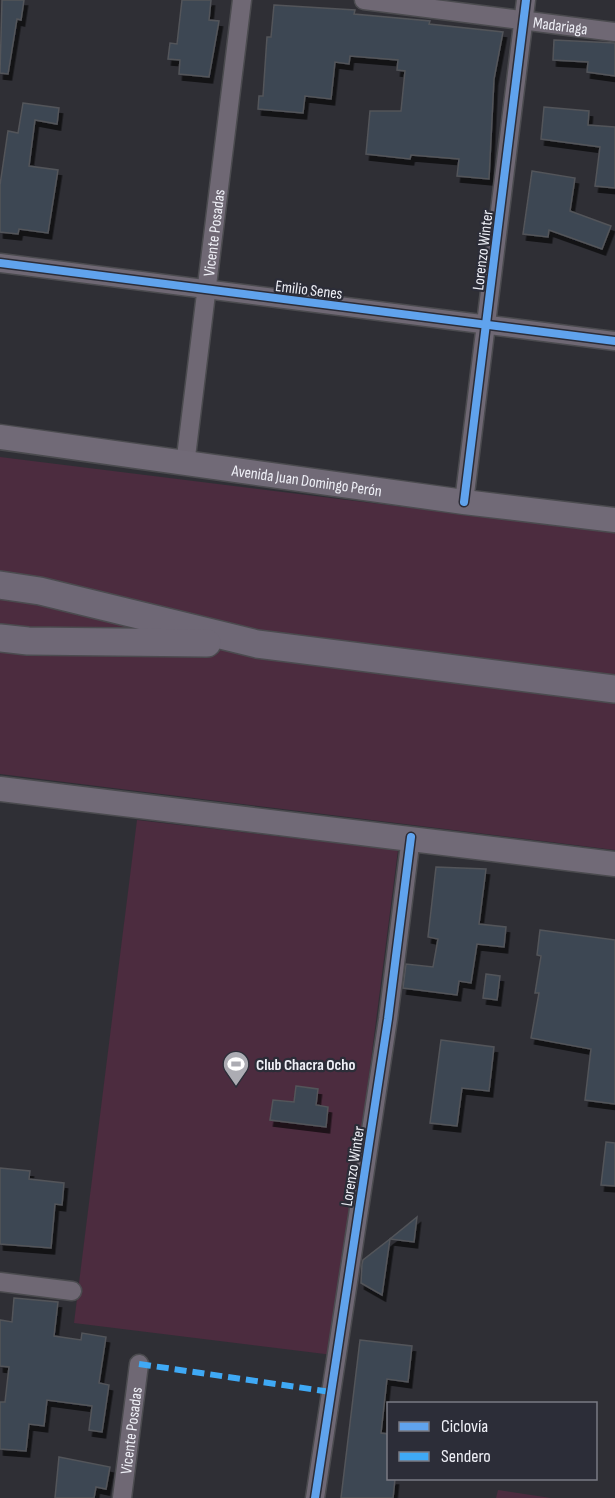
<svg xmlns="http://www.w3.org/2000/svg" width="615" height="1498" font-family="'Sofia Sans Condensed',sans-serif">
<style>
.green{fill:#4c2c3f}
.building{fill:#3d4752;stroke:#53555a;stroke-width:1.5;filter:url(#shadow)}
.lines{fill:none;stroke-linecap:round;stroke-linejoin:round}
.street-casing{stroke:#4b4b4f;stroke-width:21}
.secondary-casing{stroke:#4b4b4f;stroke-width:27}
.primary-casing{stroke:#4b4b4f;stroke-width:30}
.street{stroke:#6f6874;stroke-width:18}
.secondary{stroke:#716a77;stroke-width:24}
.primary{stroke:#6f6876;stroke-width:27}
.quiet{stroke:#3fa9f5;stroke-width:6;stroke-dasharray:12 6;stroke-linecap:butt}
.cycleway-casing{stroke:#2c2d38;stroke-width:11}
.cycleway{stroke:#60a3ed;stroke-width:8}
.labels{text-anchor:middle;stroke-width:4.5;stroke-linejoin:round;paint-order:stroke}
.street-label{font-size:16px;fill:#eff0f7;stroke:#2c2d38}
.poi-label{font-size:16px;font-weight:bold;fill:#eff0f7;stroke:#2c2d38;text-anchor:start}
</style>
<defs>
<filter id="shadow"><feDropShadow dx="3.5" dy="6" stdDeviation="0" flood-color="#0009"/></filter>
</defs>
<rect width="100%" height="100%" fill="#2f2f35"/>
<g class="green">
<path d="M0,457l615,76v317l-615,-76z"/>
<path d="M137,820l261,30 -65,505 -259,-32z"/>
<path d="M498,1490l53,8h-55z"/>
</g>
<g class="building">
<path d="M2,0h22l-3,20 -4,-1 -9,55 -8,-1z"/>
<path d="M182,0h29l-2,20 10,1 -10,56 -30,-3 1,-14 -12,-1 2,-16 7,1z"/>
<path d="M274,5l81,5 -1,4 76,7 -1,3 74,8 -9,47 -5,100 -32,-3 2,-17 -48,-4 -1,4 -44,-5 4,-43h31l4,-40 -8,-1 1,-10 -48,-4 -1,8 -14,-2 -4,37 -26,-3 -2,17 -45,-4 1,-13h4l4,-59h4z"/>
<path d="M554,40l61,3v33l-28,-4 1,-10 -35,-2z"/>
<path d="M23,103l36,5 -2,16 -22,-4 -6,46 29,4 -10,63 -29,-4 -1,5 -18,-2v-47l8,-54 10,2z"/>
<path d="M544,107l45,4 -1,14 27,2v61l-20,-2 5,-39 -59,-8z"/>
<path d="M532,171l43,7 -5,33 41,15 -9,23 -53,-19 -1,7 -25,-3z"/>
<path d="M436,867l50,2 -7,55 27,3 -2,20 -27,-3 -6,39 -12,-2 -2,14 -54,-7 3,-24 27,3 5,-28 -10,-2z"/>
<path d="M540,930l75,10v164l-30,-4 6,-51 -60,-11 8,-45h-4l6,-37 -4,-1z"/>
<path d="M486,974l14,2 -3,24 -14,-2z"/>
<path d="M441,1040l53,7 -5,44 -27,-3 -5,38 -27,-3z"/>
<path d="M296,1086l22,3 -2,16 12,2 -2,20 -56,-7 3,-20 21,2z"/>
<path d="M606,1142l9,1v43l-14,-1z"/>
<path d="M0,1168l30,3 -1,8 35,4 -2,22 -7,-1 -4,44 -51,-4z"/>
<path d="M417,1217l-3,25 -24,-3z"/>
<path d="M390,1239l-8,56 -21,-12 1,-19 1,-4z"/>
<path d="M14,1298l44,4 -4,34 27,4 1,-7 24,4 -7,46 10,2 -7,47 -13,-2 3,-24 -45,-6 -3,26 -15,-2 -3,27 -26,-2v-47h5l4,-35 -9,-1v-46l12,2z"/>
<path d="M360,1340l52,6 -4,36 -21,-3 -6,54 7,1v45h7l-2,19h-52z"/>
<path d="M59,1457l51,10 -4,22 -10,-2 -2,11h-39z"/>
</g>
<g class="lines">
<g class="street-casing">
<g id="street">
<path id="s1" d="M364,0l251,32"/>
<path d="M0,263l615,78"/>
<path id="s2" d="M185,465l57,-465"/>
<path d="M464,502l62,-502"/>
<path d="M0,1282l72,9"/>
<path id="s3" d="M122,1498l17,-134"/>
<path d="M315,1498l73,-479 23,-182"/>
</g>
</g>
<g class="secondary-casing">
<g id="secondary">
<path id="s4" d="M0,437l464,65 151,18"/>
<path d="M0,789l615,75"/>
</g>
</g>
<g class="primary-casing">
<g id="primary">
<path d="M0,585l40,6 217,53 358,45"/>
<path d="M0,638l28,3 179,2"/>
</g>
</g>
<use href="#street" class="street"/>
<use href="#secondary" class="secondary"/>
<use href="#primary" class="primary"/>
<path class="quiet" d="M139,1364l192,28"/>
<g class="cycleway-casing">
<g id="cycleway">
<path d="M0,263l615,78"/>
<path d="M464,502l62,-502"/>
<path d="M315,1498l73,-479 23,-182"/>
</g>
</g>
<use href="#cycleway" class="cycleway"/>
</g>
<defs>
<g id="stadium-pin" transform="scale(1.35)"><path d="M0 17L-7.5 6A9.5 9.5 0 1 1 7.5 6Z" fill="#acacb3" stroke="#2c2d38"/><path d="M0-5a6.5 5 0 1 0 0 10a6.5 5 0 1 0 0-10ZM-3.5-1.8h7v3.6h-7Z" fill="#fff"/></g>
</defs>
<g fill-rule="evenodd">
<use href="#stadium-pin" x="236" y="1064"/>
</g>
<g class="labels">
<g class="street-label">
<text dy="6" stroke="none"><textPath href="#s1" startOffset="198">Madariaga</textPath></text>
<text dy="6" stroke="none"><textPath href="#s2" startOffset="234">Vicente Posadas</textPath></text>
<text transform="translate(482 250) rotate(-83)" y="6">Lorenzo Winter</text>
<text transform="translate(309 289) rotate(7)" y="6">Emilio Senes</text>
<text dy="6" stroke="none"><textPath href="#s4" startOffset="310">Avenida Juan Domingo Perón</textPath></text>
<text transform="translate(352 1166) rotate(-81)" y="6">Lorenzo Winter</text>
<text dy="6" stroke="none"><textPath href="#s3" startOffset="68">Vicente Posadas</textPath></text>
</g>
<g class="poi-label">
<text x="256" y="1070">Club Chacra Ocho</text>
</g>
</g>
<rect x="387" y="1402" width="210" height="78" fill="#2c2d38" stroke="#7a7b84" stroke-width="1.5"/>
<rect x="399" y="1422" width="30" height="9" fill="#60a3ed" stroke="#7a7b84" stroke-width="1.5"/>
<text x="441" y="1432" font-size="18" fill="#eff0f7">Ciclovía</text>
<rect x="399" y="1452" width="30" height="9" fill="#3fa9f5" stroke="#7a7b84" stroke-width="1.5"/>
<text x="441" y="1462" font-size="18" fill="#eff0f7">Sendero</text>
</svg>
